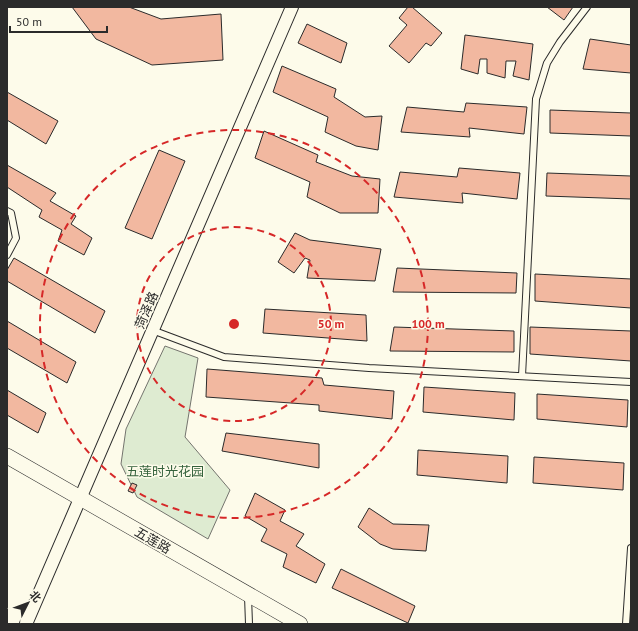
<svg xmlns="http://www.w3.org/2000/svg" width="638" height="631" font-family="'PT Sans','Noto Sans SC',sans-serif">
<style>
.green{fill:#deebd1;stroke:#74746e}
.building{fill:#f2b8a0;stroke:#2b2b2b}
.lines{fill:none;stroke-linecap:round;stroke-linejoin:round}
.service-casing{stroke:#2b2b2b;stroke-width:8}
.minor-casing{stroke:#2b2b2b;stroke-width:14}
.tertiary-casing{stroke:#2b2b2b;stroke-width:16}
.service{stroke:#fdfbea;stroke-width:6}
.minor{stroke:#fdfbea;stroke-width:12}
.tertiary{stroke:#fdfbea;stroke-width:15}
.ring{fill:none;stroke:#d62828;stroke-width:2;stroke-dasharray:7 5}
.labels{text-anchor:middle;stroke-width:3;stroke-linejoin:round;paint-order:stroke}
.street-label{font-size:13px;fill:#2b2b2b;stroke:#fdfbea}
.park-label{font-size:13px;fill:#34623c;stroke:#fdfbea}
.centre{fill:#d62828;stroke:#fdfbea;stroke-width:2}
.ring-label{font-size:12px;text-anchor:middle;font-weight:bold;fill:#d62828;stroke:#fdfbea;stroke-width:3;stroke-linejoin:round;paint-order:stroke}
</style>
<rect width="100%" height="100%" fill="#fdfbea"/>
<path class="green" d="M165,346l33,12 -13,79 45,53 -22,49 -71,-42 -16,-33 5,-35z"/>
<g class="building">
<path d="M72,7h57l32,12 60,-5 2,46 -71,5 -56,-26z"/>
<path d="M408,7h4l30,26 -11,13 -5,-3 -17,20 -20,-17 18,-21 -8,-7z"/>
<path d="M547,7h26l-9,13z"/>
<path d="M307,24l40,19 -6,20 -43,-20z"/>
<path d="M465,35l68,9 -4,36 -16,-4 3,-15h-10l-1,17 -18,-5v-14h-7l-2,15 -17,-5z"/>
<path d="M590,39l41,6v28l-48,-4z"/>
<path d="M282,66l54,23 -2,8 31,20 17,-1 -4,34 -22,-4 -31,-14 3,-15 -55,-25z"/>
<path d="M7,92l51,29 -12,23 -39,-24z"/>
<path d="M466,103l61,4 -3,27 -55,-6 1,9 -69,-5 6,-25 57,5z"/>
<path d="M550,110l81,3v23l-81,-3z"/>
<path d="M264,131l54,24 -2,7 36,14 28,3 -2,34h-38l-33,-16 3,-15 -55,-24z"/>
<path d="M159,150l26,11 -33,78 -27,-11z"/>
<path d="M7,165l49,28 -6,8 26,15 -5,8 21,14 -8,17 -26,-14 4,-11 -23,-13 3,-7 -35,-23z"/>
<path d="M459,168l61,5 -3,26 -55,-6 1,10 -69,-6 6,-25 57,5z"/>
<path d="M547,173l84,3v23l-85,-3z"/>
<path d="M295,233l15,7 71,9 -6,32 -68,-3 3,-18 -5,-2 -11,15 -16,-11z"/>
<path d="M14,258l91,53 -10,22 -88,-52v-11z"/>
<path d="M397,268l120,5 -1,20 -123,-1z"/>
<path d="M535,274l96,5v29l-96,-7z"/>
<path d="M265,309l101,6 1,26 -104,-8z"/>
<path d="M7,321l69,41 -9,21 -60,-35z"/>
<path d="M394,327l120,4v21l-124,-1z"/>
<path d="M530,327l101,4v30l-101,-7z"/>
<path d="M207,369l115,9 2,7 70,6 -2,28 -73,-8v-6l-113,-8z"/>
<path d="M424,387l91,6 -1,27 -91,-8z"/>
<path d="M7,390l39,23 -8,20 -31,-18z"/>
<path d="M537,394l91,6 -1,27 -90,-8z"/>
<path d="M226,433l93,11v24l-97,-17z"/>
<path d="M418,450l90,6 -1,27 -90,-8z"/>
<path d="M534,457l90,6 -1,27 -90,-7z"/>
<path d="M132,483l5,2 -4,8 -5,-2z"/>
<path d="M255,493l30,17 -5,11 24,13 -8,12 29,18 -9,19 -33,-16 4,-13 -26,-13 6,-12 -22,-13z"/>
<path d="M369,508l24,16 36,1 -3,26 -33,-2 -13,-5 -22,-17z"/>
<path d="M341,569l74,37 -7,17 -76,-35z"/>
</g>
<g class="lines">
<g class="service-casing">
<g id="service">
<path d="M7,211l4,2 5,25 -9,17"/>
<path d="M152,330l72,27 145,11 262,14"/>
<path d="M522,376l14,-277 11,-36 13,-21 27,-35"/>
<path d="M248,596l1,28"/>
<path d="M626,624l5,-76"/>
</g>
</g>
<g class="minor-casing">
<path id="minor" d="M26,624l266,-617"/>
</g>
<g class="tertiary-casing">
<path id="tertiary" d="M7,456l293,168"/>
</g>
<use href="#service" class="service"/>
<use href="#minor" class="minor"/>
<use href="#tertiary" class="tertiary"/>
</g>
<g class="ring">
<circle cx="234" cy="324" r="97"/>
<circle cx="234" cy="324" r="194"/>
</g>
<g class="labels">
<g class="street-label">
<text transform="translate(146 310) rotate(-67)" y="5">菏泽路</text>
<text transform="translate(153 540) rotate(30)" y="5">五莲路</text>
</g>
<g class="park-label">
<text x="165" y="476">五莲时光花园</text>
</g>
</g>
<circle cx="234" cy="324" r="6" class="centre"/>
<g class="ring-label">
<text x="331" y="328">50 m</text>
<text x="428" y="328">100 m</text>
</g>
<rect width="638" height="631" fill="none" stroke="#2b2b2b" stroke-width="16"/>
<g transform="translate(28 603) rotate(48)" stroke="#fdfbea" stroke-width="3" paint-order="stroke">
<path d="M0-3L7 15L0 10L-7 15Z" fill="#2b2b2b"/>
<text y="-6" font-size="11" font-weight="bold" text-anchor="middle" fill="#2b2b2b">北</text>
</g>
<path d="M10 26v6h97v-6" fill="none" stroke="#2b2b2b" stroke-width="2"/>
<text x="16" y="26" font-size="12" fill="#2b2b2b" stroke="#fdfbea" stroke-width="3" paint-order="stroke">50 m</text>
</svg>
